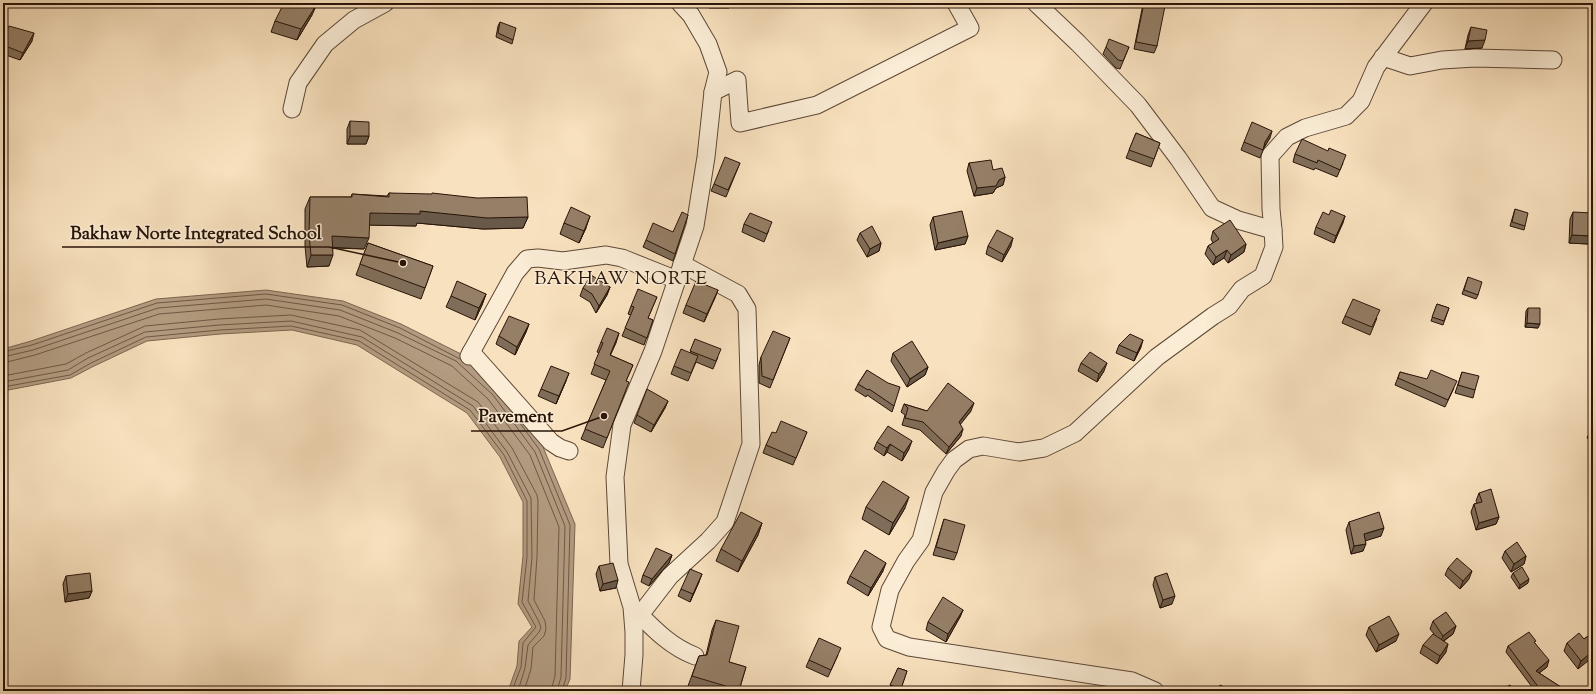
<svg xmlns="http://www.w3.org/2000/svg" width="1596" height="694" font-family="'Sorts Mill Goudy',serif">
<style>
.water{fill:#b29b80;stroke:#7b6550}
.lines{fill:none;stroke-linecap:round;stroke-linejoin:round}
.shore{stroke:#6e5844;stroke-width:1}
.minor-casing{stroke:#5d4736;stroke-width:19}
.minor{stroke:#faecd5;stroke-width:17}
.wall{fill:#806d59;stroke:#291408}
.shaded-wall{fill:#685948;stroke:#291408}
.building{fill:#957f67;stroke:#291408}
.labels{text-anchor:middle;stroke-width:3;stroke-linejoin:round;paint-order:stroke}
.quarter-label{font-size:19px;letter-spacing:1px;fill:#291408;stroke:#faecd5}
.leader{fill:none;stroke:#291408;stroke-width:1.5}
.callout-dot{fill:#291408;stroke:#faecd5;stroke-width:1.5}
.callout-label{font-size:18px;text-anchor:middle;font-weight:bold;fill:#291408;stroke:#faecd5;stroke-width:3;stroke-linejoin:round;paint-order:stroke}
</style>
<rect width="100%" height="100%" fill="#f8e1be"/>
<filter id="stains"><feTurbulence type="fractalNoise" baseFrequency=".005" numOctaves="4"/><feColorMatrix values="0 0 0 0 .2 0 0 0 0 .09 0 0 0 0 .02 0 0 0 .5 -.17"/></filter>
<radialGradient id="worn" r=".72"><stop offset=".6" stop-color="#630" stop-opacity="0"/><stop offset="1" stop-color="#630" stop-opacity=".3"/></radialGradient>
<path class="water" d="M266,290l77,11 58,23 60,30 38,35 44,58 32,77 -5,155 -5,12h-57l9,-25 2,-25 13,-14 -14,-23 5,-48v-54l-23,-45 -33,-44 -110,-68 -65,-15 -72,4 -73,7 -55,26 -21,11 -68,13v-42l28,-8 125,-42z"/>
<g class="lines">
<g class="shore">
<path d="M3,352l29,-7 125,-42 109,-9 76,11 58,23 60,31"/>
<path d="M3,357l30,-7 125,-42 108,-9 74,11 58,23 58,28 37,34 42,57 30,74 -4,151 -4,14"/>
<path d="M3,363l32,-8 124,-41 107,-9 73,11 56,22 57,28 36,33 42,56 29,72 -4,149 -4,15"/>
<path d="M3,376l63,-12 20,-11 59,-27 74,-7 72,-4 69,15 118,72 34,46 25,47 1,6 -1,56 -3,43 11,21 1,8 -2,7 -11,11 -2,22 -7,22"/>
<path d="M3,382l65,-12 20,-12 57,-26 74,-7 72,-4 71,16 111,69 34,46 24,46 1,59 -4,44 11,21 2,6 -2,4 -11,13 -3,23 -7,23"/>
<path d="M3,387l67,-12 21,-12 55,-26 74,-7 71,-4 68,15 111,69 34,45 23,46v56l-5,45 14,25 -13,16 -2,24 -9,24"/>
<path d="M511,411l28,38 31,76 -4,153 -4,13"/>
</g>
<g class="minor-casing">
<g id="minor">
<path d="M1036,3l42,40 60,62 40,53 34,50 26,12 35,10 1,17 -11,29 -21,13 -13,17 -16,10 -56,41 -82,76 -31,15 -25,4 -36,-6 -14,3 -15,11 -8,11 -12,21 -13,48 -15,21 -16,29 -9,37 6,12 22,8 223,34 23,10"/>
<path d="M1383,57l27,9 32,-6 33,-2 78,2"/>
<path d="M713,92l24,-12 3,43 77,-18 153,-77 -14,-25"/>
<path d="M292,109l6,-26 27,-39 29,-24 31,-17"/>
<path d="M1273,230l-2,-21 -1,-53 17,-19 18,-9 41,-12 15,-15 15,-34 48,-64"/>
<path d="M471,352l80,90 9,6 9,3"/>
<path d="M469,356l46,-83 12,-14 11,-1 25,3 43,-6 16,3 55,22"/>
<path d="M633,608c19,19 36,38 62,48"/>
<path d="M640,615l30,-39 38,-35 17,-19 26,-78 -4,-135 -9,-15 -56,-30"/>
<path d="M631,691l3,-36v-23l-2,-25 -13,-43 -4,-87 7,-52 31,-74 42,-125 11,-69 7,-65 5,-20 -10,-28 -17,-29 -11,-12"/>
</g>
</g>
<use href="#minor" class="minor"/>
</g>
<g class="wall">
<path d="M1144,3l13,43 -3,7 -20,-4 8,-40z"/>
<path d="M312,15l-15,25 -26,-8 4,-11z"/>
<path d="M500,22l13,18 -1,4 -16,-7 2,-11z"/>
<path d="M1471,27l11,21 -17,1 3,-14z"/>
<path d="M3,38l29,3 -12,19 -17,-6z"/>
<path d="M1106,47h23l-9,22 -4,-1 -13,-14z"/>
<path d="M350,121l19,15 -3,8h-19v-15z"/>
<path d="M1136,133l24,10 -9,24 -25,-9z"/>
<path d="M1270,138l-6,10 -4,10 -19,-8 3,-8z"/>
<path d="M1295,154l48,9 -6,14 -22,-9 -1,2 -21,-8z"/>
<path d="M740,163l-14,34 -15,-6 3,-7z"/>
<path d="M969,163l24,7 12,7 -2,8 -7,3 -3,5 -19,3 -7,-25z"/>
<path d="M389,193l139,24 -5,11 -40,1 -66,-6 -1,3 -47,-1 -5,24 -31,-1 -4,18 -22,1 -2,-21v-37l5,-12h41l1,-3 35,2z"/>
<path d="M1515,209l10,17 -1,4 -14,-4z"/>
<path d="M1573,212l18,24 -3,8 -19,-1 1,-24z"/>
<path d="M688,215l-15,46 -30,-14 3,-7 27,-8z"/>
<path d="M1329,215l16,1 -11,27 -20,-9 2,-7z"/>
<path d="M933,217l35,19 -3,8 -30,6 -5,-25z"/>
<path d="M564,223l22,5 -7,15 -19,-9z"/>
<path d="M744,224l25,6 -5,12 -22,-10z"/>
<path d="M1213,231l33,13 -2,8 -16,11 -4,-5 -11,7 -8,-11 3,-8 5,-3 -2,-4z"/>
<path d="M860,233l21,10 -2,8 -12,6 -10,-17z"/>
<path d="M368,243l65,23 -12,33 -65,-24z"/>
<path d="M988,246h23l-9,16 -16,-8z"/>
<path d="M1468,277l10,18 -2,4 -14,-5z"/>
<path d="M610,287l-3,8 -11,18 -6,-11 -10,-6 3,-8z"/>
<path d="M718,290l-14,32 -21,-9 3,-8z"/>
<path d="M486,294l-4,11 -7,15 -29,-13 5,-11z"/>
<path d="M657,297l-9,21 5,2 -9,25 -22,-9 9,-21 -3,-1 3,-8z"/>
<path d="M1437,304l12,4 -6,17 -12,-4z"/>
<path d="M1528,308l10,20 -13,-1 1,-16z"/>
<path d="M1345,316l32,2 -7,17 -28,-12z"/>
<path d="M529,324l-3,8 -11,23 -19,-11 3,-8z"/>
<path d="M619,333l-9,22 23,10 -7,16 -1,11 -22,56 -22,-9 25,-59 -15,-6 8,-21 -2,-1 4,-10z"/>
<path d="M790,338l-20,50 -11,-5v-18l2,-8z"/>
<path d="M695,339l23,18 -5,12 -17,-7 -8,19 -17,-7 3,-8 16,-13z"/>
<path d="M1119,345l22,2 -7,14 -18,-8z"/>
<path d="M893,353l35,14 -3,8 -18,12 -16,-26z"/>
<path d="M1081,363l23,8 -7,11 -19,-11z"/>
<path d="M867,370l27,36 -2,6 -25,-17 -1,2 -11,-7 3,-6z"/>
<path d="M1400,372l54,16 -9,19 -50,-22z"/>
<path d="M1462,372l13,18 -2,8 -18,-5z"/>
<path d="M566,381l-10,23 -18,-8 3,-7z"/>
<path d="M668,401l-3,7 -14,24 -17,-9 3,-8z"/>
<path d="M904,404l23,7h44l-11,13 1,12 -15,18 -26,-24 -18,-5 3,-10 -4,-3z"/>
<path d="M1593,424v17l-6,-3z"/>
<path d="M807,432l-14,33 -30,-12 3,-8 10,-12z"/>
<path d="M877,442l32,7 -7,12 -15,-9 -3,4 -10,-7z"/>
<path d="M1479,493l20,24 -3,7 -20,6 -5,-18 3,-8 3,-1 -1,-2z"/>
<path d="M866,507l39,1 -16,27 -27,-16z"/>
<path d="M944,519l13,34 -3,7 -21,-5z"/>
<path d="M1349,522l32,14 -15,4 -3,11 -12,3 -5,-24z"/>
<path d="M762,523l-4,12 -20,37 -22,-11 5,-12z"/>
<path d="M1505,551l21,5 -2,8 -13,8 -9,-14z"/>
<path d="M672,555l-3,8 -20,23 -8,-4 2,-7z"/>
<path d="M599,566l17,22 -16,3 -4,-17z"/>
<path d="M1448,568l21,11 -9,10 -15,-14z"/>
<path d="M883,571l-15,25 -21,-13 3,-7z"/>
<path d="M1513,573l15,10 -9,6 -8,-12z"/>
<path d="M66,576l26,15 -3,7 -24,4 -2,-18z"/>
<path d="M1155,577l17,27 -12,4 -7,-23z"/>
<path d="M699,582l-9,20 -12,-6 3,-7z"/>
<path d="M963,610l-3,7 -14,25 -20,-12 2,-8z"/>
<path d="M716,620l13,42 17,5 -7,24h-35l-16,-5 11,-30 7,-1 6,-25z"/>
<path d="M1433,621l23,5 -3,8 -9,7 2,11 -9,12 -17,-11 3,-8 11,-11 -4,-5z"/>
<path d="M1369,627l27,14 -20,11 -10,-17z"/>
<path d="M1591,634l-13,35 -14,-18 3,-8 17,-4z"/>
<path d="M1535,643l12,24 -8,6 25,16 -1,2h-28l-29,-39 2,-6z"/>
<path d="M838,655l-10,22 -22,-10 3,-7z"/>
<path d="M898,668l9,3 -7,20h-6l-5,-2z"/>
</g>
<g class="shaded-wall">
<path d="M710,3h21l-2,5h-20z"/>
<path d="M317,4l-5,11 -15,25 4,-11z"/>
<path d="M34,33l-2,8 -12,19 3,-7z"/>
<path d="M1485,40l-3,8 -17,1 3,-8z"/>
<path d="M1272,131l-2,7 -8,12 3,-8z"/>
<path d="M350,136h19l-3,8h-19z"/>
<path d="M1005,177l-2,8 -7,3 -3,5 -19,3 3,-8 22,-8z"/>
<path d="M420,211l108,6 -5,11 -40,1 -66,-6 -1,3 -50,-1 4,-12z"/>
<path d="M590,216l-4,12 -7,15 5,-12z"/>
<path d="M1345,216l-2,7 -9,20 2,-7z"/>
<path d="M1572,235l19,1 -3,8 -19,-1z"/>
<path d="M332,236l37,2 -5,11 -36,-2z"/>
<path d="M968,236l-3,8 -30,6 3,-7z"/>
<path d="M1013,238l-2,8 -9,16 2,-7z"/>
<path d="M881,243l-2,8 -12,6 3,-8z"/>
<path d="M1246,244l-2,8 -16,11 3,-8z"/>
<path d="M1227,250l-3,8 -11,7 3,-8z"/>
<path d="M311,255h22l-4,11 -22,1z"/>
<path d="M610,287l-3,8 -11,18 3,-7z"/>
<path d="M718,290l-3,8 -11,24 3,-8z"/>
<path d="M486,294l-4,11 -7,15 4,-12z"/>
<path d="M1527,323l13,1 -2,4 -13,-1z"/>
<path d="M529,324l-3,8 -11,23 2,-8z"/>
<path d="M619,333l-3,10 -10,22 4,-10z"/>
<path d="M1143,340l-2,7 -7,14 3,-8z"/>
<path d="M1107,363l-3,8 -7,11 2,-8z"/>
<path d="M928,367l-3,8 -18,12 3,-8z"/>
<path d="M569,373l-3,8 -10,23 3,-8z"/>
<path d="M668,401l-3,7 -14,24 3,-7z"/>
<path d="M974,403l-3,8 -15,19 3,-8z"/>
<path d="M963,429l-2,7 -15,18 3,-7z"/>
<path d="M912,441l-3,8 -7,12 2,-8z"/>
<path d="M890,444l-3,8 -3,4 3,-8z"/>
<path d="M909,497l-4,11 -16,27 4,-12z"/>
<path d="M1499,517l-3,7 -20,6 3,-7z"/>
<path d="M762,523l-4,12 -20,37 4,-11z"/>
<path d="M1384,528l-3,8 -19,6 2,-8z"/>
<path d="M1366,544l-3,7 -12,3 3,-8z"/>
<path d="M672,555l-3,8 -20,23 3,-7z"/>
<path d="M1526,556l-2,8 -13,8 3,-8z"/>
<path d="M886,563l-3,8 -15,25 3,-8z"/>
<path d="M1472,571l-3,8 -9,10 3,-8z"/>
<path d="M702,574l-3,8 -9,20 3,-8z"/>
<path d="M1529,579l-1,4 -9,6 1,-4z"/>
<path d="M618,580l-2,8 -16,3 3,-7z"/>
<path d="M92,591l-3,7 -24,4 3,-8z"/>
<path d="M1175,596l-3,8 -12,4 3,-8z"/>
<path d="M963,610l-3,7 -14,25 2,-8z"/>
<path d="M1456,626l-3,8 -13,9 3,-7z"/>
<path d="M1399,634l-3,7 -20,11 3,-7z"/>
<path d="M1448,644l-2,8 -9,12 3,-8z"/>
<path d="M1593,651v6l-15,12 3,-8z"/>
<path d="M1549,660l-2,7 -13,10 2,-6z"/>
</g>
<g class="building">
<path d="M284,3h31l2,1 -16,25 -26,-8z"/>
<path d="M1144,3h7l14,3 -8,40 -21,-4z"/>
<path d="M500,22l16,6 -3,12 -15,-7z"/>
<path d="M9,26l25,7 -11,20 -20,-8v-7z"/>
<path d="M1471,27l16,3 -2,10 -17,1z"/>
<path d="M1109,39l20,8 -6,14 -5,-1 -12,-13z"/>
<path d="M350,121l19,1v14h-19z"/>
<path d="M1252,122l20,9 -7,11 -2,8 -19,-8z"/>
<path d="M1136,133l24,10 -6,16 -25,-9z"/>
<path d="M1302,139l26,12 1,-3 17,7 -6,15 -22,-10 -1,3 -22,-9z"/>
<path d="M725,157l15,6 -12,27 -14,-6z"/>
<path d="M991,160l2,10 9,-2 3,9 -6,3 -3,6 -19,2 -8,-25z"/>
<path d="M389,193l43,1v-1l45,5 50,-1 1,20 -41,1 -67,-7v3l-50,-1 -1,25 -37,-2 1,19h-22l-2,-20 1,-38h42v-3l37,3z"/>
<path d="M571,207l19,9 -6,15 -20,-8z"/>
<path d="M1515,209l13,4 -3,13 -13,-4z"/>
<path d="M1331,210l14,6 -9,20 -20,-9 7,-15 6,3z"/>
<path d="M962,211l6,25 -30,7 -5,-26z"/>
<path d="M682,212l6,3 -13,39 -29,-14 7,-17 20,9z"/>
<path d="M1573,212l19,1 -1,23 -19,-1z"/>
<path d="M750,213l22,9 -5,12 -23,-10z"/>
<path d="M1230,220l16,24 -15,11 -4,-5 -11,7 -8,-11 11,-7 -6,-8z"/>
<path d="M872,226l9,17 -11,6 -10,-16z"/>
<path d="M997,230l16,8 -9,17 -16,-9z"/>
<path d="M368,243l65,23 -8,22 -65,-24z"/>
<path d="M591,275l19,12 -11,19 -7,-12 -9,-6z"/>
<path d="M1468,277l14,5 -4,13 -14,-5z"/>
<path d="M457,281l29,13 -7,14 -28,-12z"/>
<path d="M696,281l22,9 -11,24 -21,-9z"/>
<path d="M638,289l19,8 -9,21 5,2 -6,18 -22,-10 9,-21 -3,-1z"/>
<path d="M1353,299l27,11 -8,17 -27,-11z"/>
<path d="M1437,304l12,4 -5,13 -12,-4z"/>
<path d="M1528,308h12v16l-13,-1z"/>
<path d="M509,316l20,8 -12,23 -18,-11z"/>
<path d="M607,328l12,5 -9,22 23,10 -7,16 3,1 -22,56 -22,-9 25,-58 -16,-7 9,-21 -2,-1z"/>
<path d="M773,331l17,7 -17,42 -11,-4 -1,-19z"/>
<path d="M1130,334l13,6 -6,13 -18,-8z"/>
<path d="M695,339l26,10 -5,12 -26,-10z"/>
<path d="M912,341l16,26 -18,12 -17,-26z"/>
<path d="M681,349l17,7 -7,17 -17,-7z"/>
<path d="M1090,352l17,11 -8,11 -18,-11z"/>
<path d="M551,366l18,7 -10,23 -18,-7z"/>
<path d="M867,370l21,13 12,4 -6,19 -25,-17 -1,1 -10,-6z"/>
<path d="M1431,370l26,11 -9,19 -50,-22 2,-6 27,7z"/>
<path d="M1462,372l17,4 -4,14 -17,-5z"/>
<path d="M948,383l26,20 -15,19 4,7 -14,18 -26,-25 -18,-4 3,-10 -4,-4 23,7z"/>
<path d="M647,389l21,12 -14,24 -17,-10z"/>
<path d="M781,421l26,11 -11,26 -30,-13 6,-13 4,1z"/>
<path d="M1593,424v8l-3,-1z"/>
<path d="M888,426l24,15 -8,12 -14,-9 -3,4 -10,-6z"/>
<path d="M883,481l26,16 -16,26 -27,-16z"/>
<path d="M1491,489l8,28 -20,6 -5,-19 8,-2 -3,-9z"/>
<path d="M741,512l21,11 -20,38 -21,-12z"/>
<path d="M1379,512l5,16 -20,6 2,10 -12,2 -5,-24z"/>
<path d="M944,519l21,6 -8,28 -21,-6z"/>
<path d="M1517,542l9,14 -12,8 -9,-13z"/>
<path d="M656,548l16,7 -20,24 -9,-4z"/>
<path d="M865,550l21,13 -15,25 -21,-12z"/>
<path d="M1457,558l15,13 -9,10 -15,-13z"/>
<path d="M613,563l5,17 -15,4 -4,-18z"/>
<path d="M1522,567l7,12 -9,6 -7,-12z"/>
<path d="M690,569l12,5 -9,20 -12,-5z"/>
<path d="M90,573l2,18 -24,3 -2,-18z"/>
<path d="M1167,573l8,23 -12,4 -8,-23z"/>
<path d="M943,597l20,13 -15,24 -20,-12z"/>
<path d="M1446,612l10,14 -13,10 -10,-15z"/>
<path d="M1389,616l10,18 -20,11 -10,-18z"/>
<path d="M716,620l23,6 -10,36 17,5 -7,23 -47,-14 7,-20 8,-1z"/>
<path d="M1529,632l7,9 -2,1 15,18 -13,11 28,18 -3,2h-26l4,-3 -31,-42z"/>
<path d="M1579,633l5,6 7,-5 2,2v15l-12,10 -14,-18z"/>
<path d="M1433,634l15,10 -8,12 -17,-11z"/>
<path d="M819,638l22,10 -10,22 -22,-10z"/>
<path d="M898,668l9,3 -6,18 -11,-4z"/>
<path d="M1220,685l14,6h-16z"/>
<path d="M1510,685l2,2 -4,4h-10z"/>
</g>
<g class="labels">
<g class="quarter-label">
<text x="621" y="284">BAKHAW NORTE</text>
</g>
</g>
<path class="leader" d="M403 263L329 247H62M604 416L562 431H471"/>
<g class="callout-dot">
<circle cx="403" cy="263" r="4"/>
<circle cx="604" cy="416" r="4"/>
</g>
<g class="callout-label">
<text x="196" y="239">Bakhaw Norte Integrated School</text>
<text x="516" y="422">Pavement</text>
</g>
<rect width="1596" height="694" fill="none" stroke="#f8e1be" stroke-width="16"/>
<rect x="4" y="4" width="1588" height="686" fill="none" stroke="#291408" stroke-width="2"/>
<rect x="8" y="8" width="1580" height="678" fill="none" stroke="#291408"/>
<rect width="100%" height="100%" filter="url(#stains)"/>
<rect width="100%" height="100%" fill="url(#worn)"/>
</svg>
